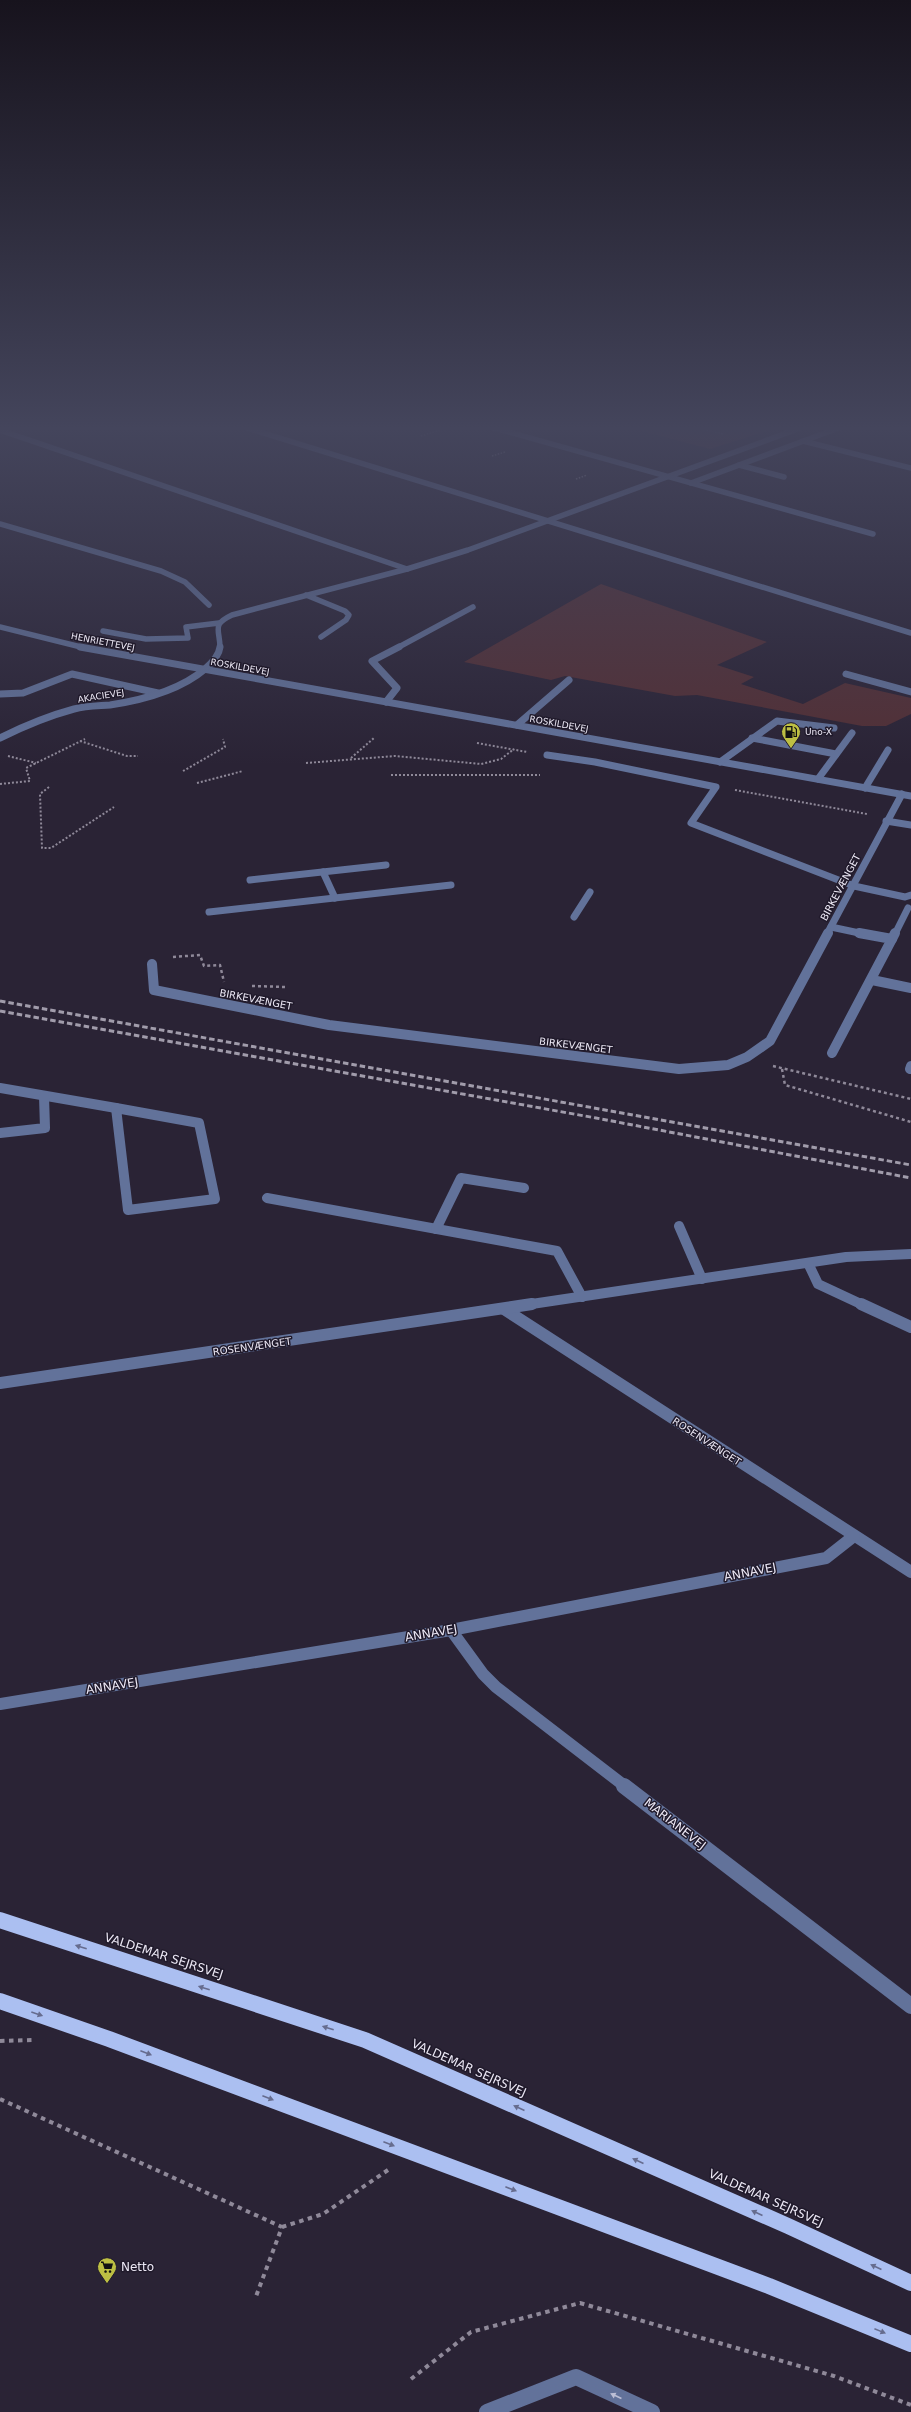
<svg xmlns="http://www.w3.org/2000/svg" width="911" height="2412" font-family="'DejaVu Sans',sans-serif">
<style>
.green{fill:#522f35}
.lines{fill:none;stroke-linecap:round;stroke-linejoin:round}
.path-far3{stroke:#8f8999;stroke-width:1.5;stroke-dasharray:1.5 1.5;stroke-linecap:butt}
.path-far2{stroke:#8f8999;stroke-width:2;stroke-dasharray:2 2;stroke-linecap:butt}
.path-far1{stroke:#8f8999;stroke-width:2.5;stroke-dasharray:3 3;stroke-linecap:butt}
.path{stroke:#8f8999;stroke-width:4;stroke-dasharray:4.5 4.5;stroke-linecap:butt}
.minor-far4{stroke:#62729a;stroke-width:5.5}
.minor-far3{stroke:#62729a;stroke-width:7}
.minor-far2{stroke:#62729a;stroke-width:10}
.minor-far1{stroke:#62729a;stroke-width:12}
.minor{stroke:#62729a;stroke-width:16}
.major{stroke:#abbff1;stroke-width:16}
.rail{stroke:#a19cab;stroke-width:3;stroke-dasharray:5.5 3;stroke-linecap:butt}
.oneway{fill:#666c8e}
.oneway2{fill:#bcbfd5}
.labels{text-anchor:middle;stroke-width:3;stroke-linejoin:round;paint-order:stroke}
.far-street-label{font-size:9px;fill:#ece8f5;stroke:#201a2b}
.far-poi-label{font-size:9px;fill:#ece8f5;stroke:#201a2b;text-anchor:start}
.street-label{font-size:10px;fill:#ece8f5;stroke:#201a2b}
.near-street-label{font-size:12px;fill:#ece8f5;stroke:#201a2b}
.near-poi-label{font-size:12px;fill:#ece8f5;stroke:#201a2b;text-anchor:start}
</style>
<rect width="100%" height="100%" fill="#2a2335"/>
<g class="green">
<path d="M627,427h-1h154l-70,22z"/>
<path d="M601,584l166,58 -50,23 37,12 -13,7 62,20 42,-21 66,15v16l-25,12h-24l-165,-31 -22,1 -110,-20 -14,4 -87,-18z"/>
</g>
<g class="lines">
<g class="path-far3">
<path d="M695,427l28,7"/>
<path d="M421,436l29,-9"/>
<path d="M492,456l13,-4"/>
<path d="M576,479l11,-4"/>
</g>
<g class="path-far2">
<path d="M80,741l47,15h11"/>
<path d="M477,743l50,9"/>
<path d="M8,756l28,7"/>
<path d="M351,758l23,-20"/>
<path d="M306,763l89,-7 86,8 20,-5 13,-10"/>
<path d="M183,771l42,-24 -2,-8"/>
<path d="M391,775h149"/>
<path d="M197,783l46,-12"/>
<path d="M0,784l30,-3 -4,-13 59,-29"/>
<path d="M49,787l-9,7 2,54h9l63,-41"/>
<path d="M735,790l132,24"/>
</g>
<g class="path-far1">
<path d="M173,957l27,-2 4,11 16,-1 4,17"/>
<path d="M252,986l34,1"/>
<path d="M773,1066l138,33"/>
<path d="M782,1069l3,16 126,37"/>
</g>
<g class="path">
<path d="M0,2041l33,-1"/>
<path d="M0,2099l282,128 -27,72"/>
<path d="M282,2227l41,-13 65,-44"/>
<path d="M411,2379l60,-47 109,-29 254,73 77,29"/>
</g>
<g class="minor-far4">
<path d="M244,427l667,206"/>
<path d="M491,427l382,107"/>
<path d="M0,430l407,139"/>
<path d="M803,441l108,27"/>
<path d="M739,465l45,12"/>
<path d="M691,483l150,-56"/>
<path d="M0,524l161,47 24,11 24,23"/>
<path d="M306,595l39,16 4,4 -3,5 -25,17"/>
<path d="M0,627l85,21"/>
<path d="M103,631l43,8 42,-1 -2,-11 33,-4"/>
<path d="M220,648c0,-19 -9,-23 12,-33l175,-46 61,-19 335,-123"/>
<path d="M397,648l76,-41"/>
</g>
<g class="minor-far3">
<path d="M80,647l831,149"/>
<path d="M846,674l65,18"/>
<path d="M0,694l23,-1 49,-19 86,19"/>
<path d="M386,702l11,-14 -25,-27 27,-14"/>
<path d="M517,725l52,-45"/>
<path d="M0,738c24,-12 48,-22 74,-29 12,-3 23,-3 36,-4 33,-5 69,-14 95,-36 7,-6 14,-13 15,-22"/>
<path d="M752,738l84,16"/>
<path d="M547,755l48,7 121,25 -25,36 163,63 51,11 6,-2"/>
<path d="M720,762l57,-41 57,7"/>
<path d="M818,779l34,-46"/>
<path d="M865,788l23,-38"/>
<path d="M886,821l25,4"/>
<path d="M323,872l12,26"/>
<path d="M250,880l136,-15"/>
<path d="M209,912l242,-27"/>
<path d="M574,917l16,-25"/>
<path d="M831,927l33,7"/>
<path d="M827,934l75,-140"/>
<path d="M895,934l13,-26"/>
</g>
<g class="minor-far2">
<path d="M892,939l3,-6"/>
<path d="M152,964l2,26 175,35 350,44 49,-4 19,-8 23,-16 58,-108"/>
<path d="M872,980l39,8"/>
<path d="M832,1053l60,-114 -33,-6"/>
<path d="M910,1069l1,-3"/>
<path d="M0,1088l116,20"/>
<path d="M116,1108l83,15 16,76 -87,11z"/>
<path d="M0,1133l45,-5 -1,-32"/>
<path d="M267,1198l290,53 25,46"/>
<path d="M679,1226l23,53"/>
<path d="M436,1229l25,-51 63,10"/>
<path d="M808,1263l10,21 45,21"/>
<path d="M525,1305l321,-48 65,-3"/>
</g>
<g class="minor-far1">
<path d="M861,1304l50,23"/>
<path d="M504,1309l407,263"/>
<path d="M0,1383l532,-79"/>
<path d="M451,1630l32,44 13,13 130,100"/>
<path d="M0,1704l451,-74 375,-72 28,-22"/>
</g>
<g class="minor">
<path d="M624,1786l287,220"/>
<path d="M487,2412l89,-35 76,35"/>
</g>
<g class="major">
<path d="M0,1920l365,120 423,186 123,57"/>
<path d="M0,2001l109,38 660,247 142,58"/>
</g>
<g class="rail">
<path d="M0,1001l911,164"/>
<path d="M0,1011l596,107 315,60"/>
</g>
</g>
<defs><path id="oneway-solid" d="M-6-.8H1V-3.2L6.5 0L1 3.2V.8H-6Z"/></defs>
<g class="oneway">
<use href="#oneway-solid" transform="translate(81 1947) rotate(-162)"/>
<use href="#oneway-solid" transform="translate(204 1988) rotate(-162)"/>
<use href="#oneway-solid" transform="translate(37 2014) rotate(19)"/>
<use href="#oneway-solid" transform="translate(328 2028) rotate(-162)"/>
<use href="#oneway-solid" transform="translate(146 2053) rotate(21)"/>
<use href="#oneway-solid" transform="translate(268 2098) rotate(21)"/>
<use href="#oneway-solid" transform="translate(519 2108) rotate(-156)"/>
<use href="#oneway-solid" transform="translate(389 2144) rotate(21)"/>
<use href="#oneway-solid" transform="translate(638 2161) rotate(-156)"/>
<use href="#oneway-solid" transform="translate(511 2189) rotate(21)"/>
<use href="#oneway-solid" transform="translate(757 2213) rotate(-156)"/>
<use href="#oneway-solid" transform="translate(876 2267) rotate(-155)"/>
<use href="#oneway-solid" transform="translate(880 2331) rotate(22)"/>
</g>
<use class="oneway2" href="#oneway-solid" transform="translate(616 2396) rotate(-155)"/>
<linearGradient id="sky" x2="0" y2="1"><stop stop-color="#17131d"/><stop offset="0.56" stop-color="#44455c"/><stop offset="1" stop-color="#44455c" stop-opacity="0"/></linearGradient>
<rect width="911" height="765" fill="url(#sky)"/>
<defs>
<g id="fuel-pin" transform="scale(1)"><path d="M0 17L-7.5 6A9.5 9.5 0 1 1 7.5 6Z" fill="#bdbf43" stroke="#201a2b"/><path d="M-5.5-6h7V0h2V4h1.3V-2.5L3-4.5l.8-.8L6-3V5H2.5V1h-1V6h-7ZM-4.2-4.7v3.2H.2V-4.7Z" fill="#111"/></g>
<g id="supermarket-pin" transform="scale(1)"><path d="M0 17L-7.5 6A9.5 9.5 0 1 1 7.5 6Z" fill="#bdbf43" stroke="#201a2b"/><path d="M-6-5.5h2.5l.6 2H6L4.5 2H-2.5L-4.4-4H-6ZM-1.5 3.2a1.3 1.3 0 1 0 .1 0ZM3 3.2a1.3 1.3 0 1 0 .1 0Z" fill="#111"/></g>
</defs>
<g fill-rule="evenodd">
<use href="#fuel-pin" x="791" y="732"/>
<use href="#supermarket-pin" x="107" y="2267"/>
</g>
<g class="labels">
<g class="far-street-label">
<text transform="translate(103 642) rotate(11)" y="3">HENRIETTEVEJ</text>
<text transform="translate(240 667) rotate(10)" y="3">ROSKILDEVEJ</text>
<text transform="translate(101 696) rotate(-9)" y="3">AKACIEVEJ</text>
<text transform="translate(559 724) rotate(10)" y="3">ROSKILDEVEJ</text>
</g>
<g class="far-poi-label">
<text x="805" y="735">Uno-X</text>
</g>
<g class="street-label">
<text transform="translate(840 887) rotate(-62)" y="4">BIRKEVÆNGET</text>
<text transform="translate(256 999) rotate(11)" y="4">BIRKEVÆNGET</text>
<text transform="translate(576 1045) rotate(7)" y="4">BIRKEVÆNGET</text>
<text transform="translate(252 1346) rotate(-8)" y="4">ROSENVÆNGET</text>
<text transform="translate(707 1441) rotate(33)" y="4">ROSENVÆNGET</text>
</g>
<g class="near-street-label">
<text transform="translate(750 1572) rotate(-11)" y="4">ANNAVEJ</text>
<text transform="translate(431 1633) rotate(-10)" y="4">ANNAVEJ</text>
<text transform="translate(112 1686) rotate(-9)" y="4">ANNAVEJ</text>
<text transform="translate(675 1824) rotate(38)" y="4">MARIANEVEJ</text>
<text transform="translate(164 1956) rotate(18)" y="4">VALDEMAR SEJRSVEJ</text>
<text transform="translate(469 2068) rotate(24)" y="4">VALDEMAR SEJRSVEJ</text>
<text transform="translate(766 2198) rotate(24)" y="4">VALDEMAR SEJRSVEJ</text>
</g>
<g class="near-poi-label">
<text x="121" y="2271">Netto</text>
</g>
</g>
</svg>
